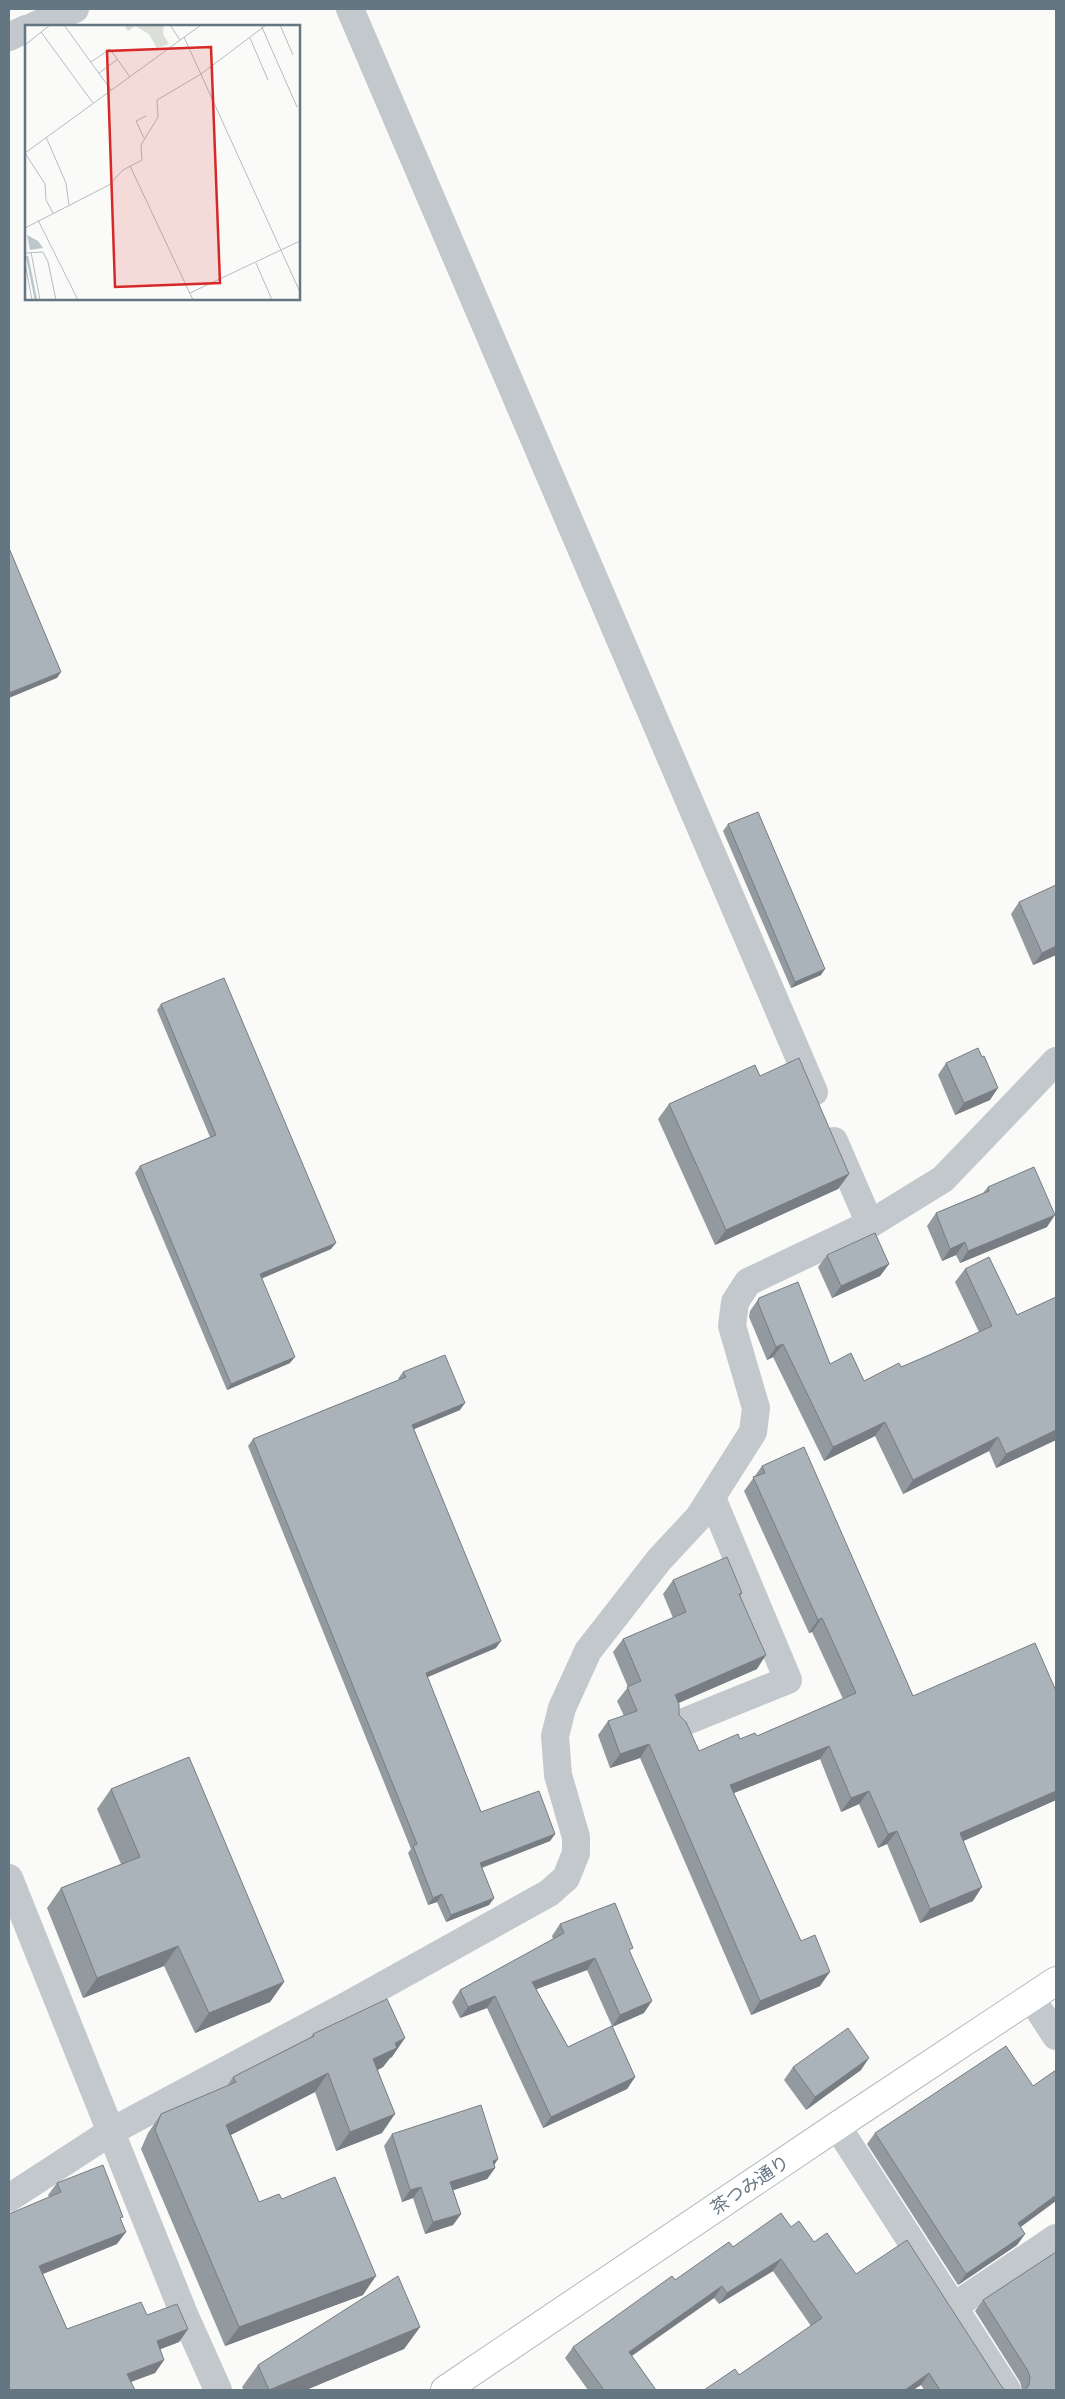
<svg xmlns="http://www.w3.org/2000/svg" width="1065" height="2399" font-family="'Alegreya Sans','Noto Sans JP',sans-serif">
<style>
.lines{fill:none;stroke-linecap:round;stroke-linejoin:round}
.major-casing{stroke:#b5babe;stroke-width:30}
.minor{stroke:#c3c8cc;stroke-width:28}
.major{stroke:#fff;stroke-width:28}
.wall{fill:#929a9f;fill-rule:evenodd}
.shaded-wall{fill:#777d82}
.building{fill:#aab3b9;stroke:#777d82}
.labels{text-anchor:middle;stroke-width:5;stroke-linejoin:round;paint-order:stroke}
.street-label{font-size:18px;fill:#657683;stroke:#fff}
.inset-river{fill:none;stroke:#bbc7cb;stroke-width:2.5}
.inset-road{fill:none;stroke:#b5bdc2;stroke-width:1}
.view{fill:#d62828;fill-opacity:0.15;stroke:#d62828;stroke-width:2.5}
.inset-edge{fill:none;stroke:#657683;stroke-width:2.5}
</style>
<rect width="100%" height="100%" fill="#fafaf8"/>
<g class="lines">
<g class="major-casing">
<path id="major" d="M445,2390l392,-264 219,-145"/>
</g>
<g class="minor">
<path d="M350,9l464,1083"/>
<path d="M34,26l41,-17"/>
<path d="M9,37l17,-8"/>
<path d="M834,1141l36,83"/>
<path d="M684,1722l104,-42 -76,-182"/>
<path d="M9,1878l175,436 34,76"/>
<path d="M1031,1998l25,38"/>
<path d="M837,2126l170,264"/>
<path d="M9,2198l103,-67 234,-125 203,-113 17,-15 10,-25v-16l-18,-62 -3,-39 7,-28 26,-57 71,-91 40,-43 54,-85 3,-24 -24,-82 3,-24 13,-20 122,-58 73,-45 113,-118"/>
<path d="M953,2307l103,-69"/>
</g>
<use href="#major" class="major"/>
</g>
<g class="wall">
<path d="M728,824l93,151 -30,13 -68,-157z"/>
<path d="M1019,902l37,53 -23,10 -22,-51z"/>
<path d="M161,1004l170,245 -69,29 28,85 -63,27 -92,-217 5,-7 70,-29 -53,-127z"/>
<path d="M946,1063l44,37 -35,15 -17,-40z"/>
<path d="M669,1104l180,70 -11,15 -123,56 -57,-126z"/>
<path d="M988,1187l59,40 -87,36 -4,-8 -14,6 -15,-35 9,-13 47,-20z"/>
<path d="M827,1255l62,9 -9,12 -48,22 -14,-31z"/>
<path d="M965,1269l52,46 39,-18v143l-60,28 -7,-17 -86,43 -28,-58 -51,25 -51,-104 -6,3 -18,-43 1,-6 9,-13 71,66 34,17 37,-14 26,-11 52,-24 -24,-50z"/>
<path d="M403,1372l57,38 -46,19 82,219 -69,29 54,135 74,22 -5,7 -68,27 12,30 -5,7 -43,17 -9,-20 -9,3 -20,-52 3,-4 -163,-403 5,-7 146,-59 -1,-1z"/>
<path d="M762,1466l151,230 143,104 -93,41 10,60 -53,22 -33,-79 -9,4 -19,-44 -18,8 -21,-53 -86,34 86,193 -69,29 -111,-257 -30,10 -12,-33 10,-14 16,-5 -7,-15 11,-14 -15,-35 10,-13 50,-21 -10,-24 10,-14 69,13 -2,3 17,73 -79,34 1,12 20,36 41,-12 17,-3 86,-37 -31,-67 -3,1 -65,-142z"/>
<path d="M111,1789l173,193 -14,20 -75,31 -31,-67 -81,32 -36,-90 14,-20 60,-24 -24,-55z"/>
<path d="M560,1924l70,28 14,61 -32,14 23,50 -8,12 -84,39 -56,-120 -27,10 -8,-16 8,-12 93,-51 -1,-3zM587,1970l25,56 -44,21 -32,-58z"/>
<path d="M313,2034l79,23 -2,1 -7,9 -5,3 4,63 -46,18 -21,-59 -84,43 28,67 23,-3 81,96 -138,51 -84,-197 7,-16 13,-19 66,-28 6,-9 78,-40z"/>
<path d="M793,2067l68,3 -55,40 -22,-30z"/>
<path d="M1033,2086l-13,141 5,7 -8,11 -59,40 -91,-141 8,-11z"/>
<path d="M392,2134l102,31 1,3 -8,11 -34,11 8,24 -8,11 -28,9 -12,-36 -11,4 -18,-56z"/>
<path d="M57,2183l64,37 -4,24 -74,30 24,55 80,-14 41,14 -9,13 -19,7 4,11 -9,13 -24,9 -122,8 40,-193 -1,-2z"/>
<path d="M791,2227l23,15 191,148h-81l-3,-5 -8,5h-209l35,-15 72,-49 -38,-55 -54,33 -5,-6 -82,58 24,34h-68l-23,-32 8,-11 102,-67 58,-33z"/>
<path d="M983,2300l73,90h-34l-2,-8 -45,-71z"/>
<path d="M420,2327l-16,22 -98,41h-62l-2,-3 16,-22z"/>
</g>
<g class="shaded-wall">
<path d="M61,672l-4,6 -48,20v-5z"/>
<path d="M1056,946v9l-23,10 9,-12z"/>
<path d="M825,969l-4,6 -30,13 4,-6z"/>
<path d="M998,1088l-8,12 -35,15 9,-12z"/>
<path d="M849,1174l-11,15 -123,56 11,-15z"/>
<path d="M1055,1215l-8,12 -87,36 8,-12z"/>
<path d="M965,1242l-9,13 -14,6 8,-12z"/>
<path d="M336,1243l-5,6 -75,32 4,-7z"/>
<path d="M889,1264l-9,12 -48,22 9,-12z"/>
<path d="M783,1344l-10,13 -6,3 9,-13z"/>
<path d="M295,1357l-5,6 -63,27 4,-6z"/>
<path d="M465,1403l-5,7 -53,22 5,-7z"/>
<path d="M885,1422l-10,14 -51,25 9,-14z"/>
<path d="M1056,1430v10l-60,28 10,-14z"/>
<path d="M998,1437l-9,14 -86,43 10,-14z"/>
<path d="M822,1618l-10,14 -3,1 9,-13z"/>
<path d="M501,1641l-5,7 -75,32 5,-7z"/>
<path d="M766,1655l-9,14 -92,40 10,-14z"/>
<path d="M649,1744l-9,14 -30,10 10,-14z"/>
<path d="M829,1746l-9,13 -99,39 9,-13z"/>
<path d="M869,1791l-10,13 -18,8 10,-14z"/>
<path d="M1056,1791v9l-106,47 10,-14z"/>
<path d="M897,1831l-10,13 -9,4 10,-14z"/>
<path d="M555,1834l-5,7 -75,29 5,-7z"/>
<path d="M982,1887l-9,14 -53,22 10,-14z"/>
<path d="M442,1894l-5,8 -9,3 5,-7z"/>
<path d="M494,1898l-5,7 -43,17 5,-7z"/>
<path d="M178,1946l-14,20 -81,32 14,-20z"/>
<path d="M595,1958l-8,12 -63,24 8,-12z"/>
<path d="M830,1972l-10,14 -69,29 9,-14z"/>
<path d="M284,1982l-14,20 -75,31 14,-20z"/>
<path d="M495,1996l-8,12 -27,10 8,-11z"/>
<path d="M652,2001l-8,12 -32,14 8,-12z"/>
<path d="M405,2038l-13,19 -2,1 -7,9 -23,11 13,-19 22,-16z"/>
<path d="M869,2058l-8,12 -55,40 9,-13z"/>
<path d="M328,2073l-13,19 -102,52 13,-19z"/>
<path d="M635,2077l-8,12 -84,39 8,-11z"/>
<path d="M395,2114l-13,19 -46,18 14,-19z"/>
<path d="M498,2159l-6,10 3,-1 -8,11 -45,15 8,-12 43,-21z"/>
<path d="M421,2187l-8,11 -11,4 8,-12z"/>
<path d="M1056,2195v6l-46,34 8,-12z"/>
<path d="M461,2214l-8,11 -28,9 8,-12z"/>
<path d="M126,2232l-9,12 -87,35 9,-13z"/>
<path d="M1025,2234l-8,11 -59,40 8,-11z"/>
<path d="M781,2259l-8,12 -54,33 8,-11z"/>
<path d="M376,2276l-13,19 -138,51 14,-19z"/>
<path d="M722,2286l-8,12 -93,65 8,-11z"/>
<path d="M420,2327l-16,22 -98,41h-37z"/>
<path d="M188,2329l-9,13 -31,12 9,-13z"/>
<path d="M164,2360l-9,13 -36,13 8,-12z"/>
<path d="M929,2373l-8,12 -8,5h-8z"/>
</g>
<g class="building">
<path d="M9,548l52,124 -52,21z"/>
<path d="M758,812l67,157 -30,13 -67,-158z"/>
<path d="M1056,885v61l-14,7 -23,-51z"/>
<path d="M224,978l112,265 -76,31 35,83 -64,27 -91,-218 76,-31 -55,-131z"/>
<path d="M978,1048l4,9 2,-1 14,32 -34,15 -18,-40z"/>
<path d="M799,1058l50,116 -123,56 -57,-126 86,-39 5,11z"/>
<path d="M1034,1167l21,48 -87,36 -3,-9 -15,7 -14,-36 53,-22 -1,-4z"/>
<path d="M875,1233l14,31 -48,22 -14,-31z"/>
<path d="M989,1257l28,58 39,-18v133l-50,24 -8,-17 -85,43 -28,-58 -52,25 -50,-103 -7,3 -18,-44 1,-5 39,-16 32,82 21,-11 13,28 35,-18 2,4 26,-11 65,-30 -27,-57z"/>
<path d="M445,1355l20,48 -53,22 89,216 -75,32 55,139 58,-21 16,43 -75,29 14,35 -43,17 -9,-21 -9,4 -20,-52 4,-2 -164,-405 153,-62 -3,-5z"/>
<path d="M804,1447l109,249 122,-53 21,48v100l-96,42 22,54 -52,22 -33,-78 -9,3 -19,-43 -18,7 -22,-52 -99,39 71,156 14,-6 15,37 -70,29 -111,-257 -29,10 -12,-33 29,-10 -10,-24 14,-6 -18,-42 63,-27 -13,-32 54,-23 15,36 -3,1 27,61 -91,40 4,9v11l7,7 13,29 39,-17 2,5 15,-6 2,3 99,-43 -34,-75 -4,2 -65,-143 12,-4 -3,-7z"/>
<path d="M189,1757l95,225 -75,31 -31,-67 -81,32 -36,-90 79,-31 -29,-68z"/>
<path d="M615,1903l18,45 -4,2 23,51 -32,14 -25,-57 -63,24 36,65 44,-21 23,51 -84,40 -56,-121 -27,11 -8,-17 104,-57 -4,-9z"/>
<path d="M387,1999l18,39 -10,5 2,5 -24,11 22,55 -45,18 -22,-59 -102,52 33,77 20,-8 3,5 53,-22 41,99 -137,51 -84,-197 6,-16 75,-32 -3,-5 81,-41 -1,-2z"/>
<path d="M848,2028l21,30 -54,39 -22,-30z"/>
<path d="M1006,2046l27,40 23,-16v125l-38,28 7,11 -59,40 -91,-141z"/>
<path d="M481,2105l17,54 -5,2 2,7 -45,14 11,32 -28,8 -12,-35 -11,3 -18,-56z"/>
<path d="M103,2165l20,52 -3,1 6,14 -87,34 28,63 74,-27 6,13 30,-11 11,25 -31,12 7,19 -37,14 8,16h-126v-176l52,-22 -4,-9z"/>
<path d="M781,2213l10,14 8,-6 15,21 13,-9 29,41 51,-34 95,147 3,3h-65l-11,-17 -24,17h-201l31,-21 4,6 83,-57 -41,-59 -54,34 -5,-7 -93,66 27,38h-52l-31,-43 99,-71 3,4 54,-38 4,5z"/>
<path d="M1056,2252v138h-17l-1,-1 -1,1h-12l4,-5 1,-8 -2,-6 -45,-71z"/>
<path d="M398,2276l22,51 -151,63 -11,-25z"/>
</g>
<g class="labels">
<g class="street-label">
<text transform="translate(750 2185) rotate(-34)" y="6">茶つみ通り</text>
</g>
</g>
<g transform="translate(25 25)">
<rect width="275" height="275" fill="#fafaf8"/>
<path d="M99,0h40l-1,9 6,10 -12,4 -8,-14 -14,-8 -7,5z" fill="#dadfd7"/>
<path d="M2,210l11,6 5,7 -13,2z" fill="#bbc7cb"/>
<path class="inset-river" d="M2,231l9,44"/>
<path class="inset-road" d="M39,0l47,65M145,0l10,15M236,0l36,82M255,0l13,30M16,7l52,71M159,12l116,255M225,13l18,42M0,20l25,-20M66,37l19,-13 20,28M74,48l19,-14M21,112l20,46 3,22M119,113l-8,-17 10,-5M0,128l20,31 1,16 7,13M0,128l176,-128M105,141l63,134M13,195l40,80M0,203l84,-43 14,-15 19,-10 -1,-15 17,-28 -1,-17 44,-26 65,-49M6,227l9,48M0,228l18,-1 5,10 8,38M0,238l7,37M231,238l16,37M165,268l110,-52"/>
<path class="view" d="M186,22l9,236 -105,4 -8,-236z"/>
<rect width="275" height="275" class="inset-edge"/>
</g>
<rect width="1065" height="2399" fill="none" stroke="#657683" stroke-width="20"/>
</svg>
